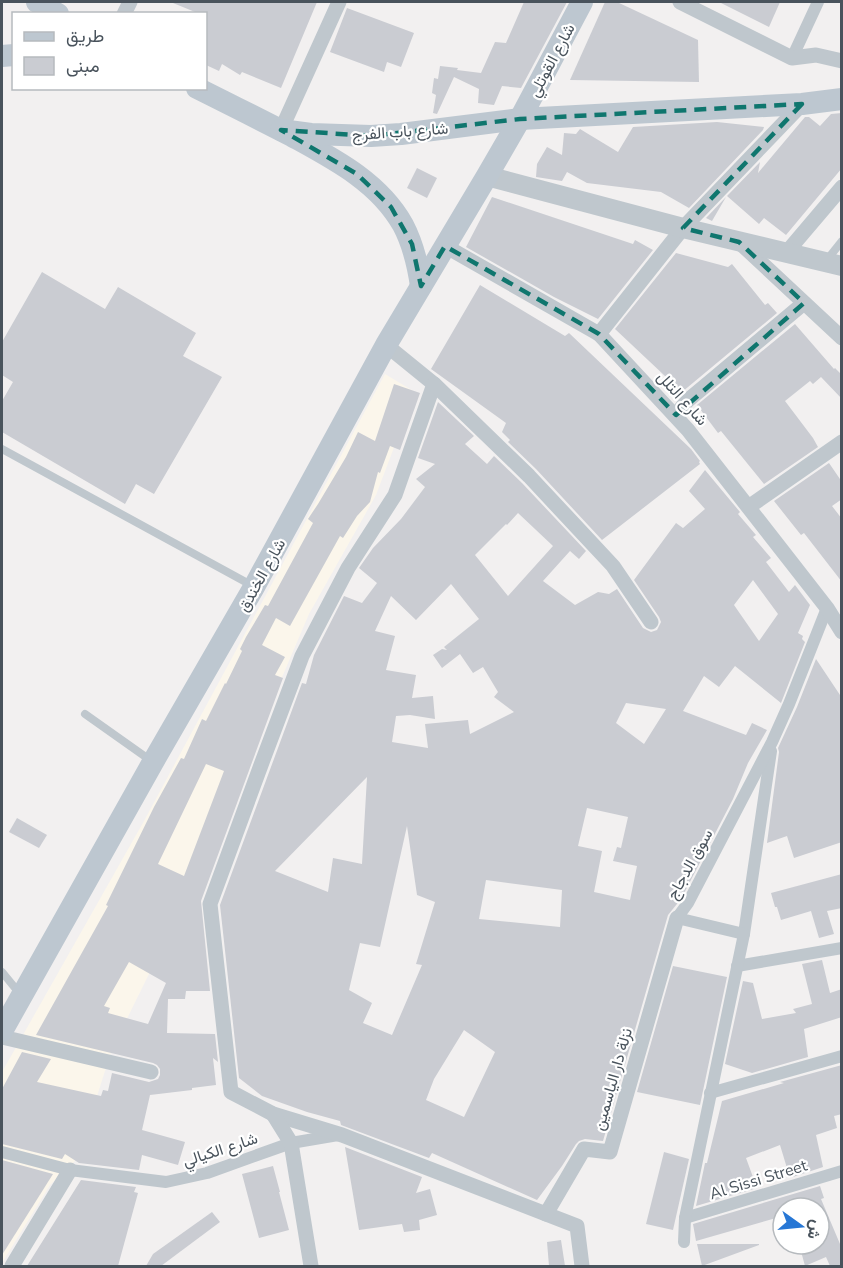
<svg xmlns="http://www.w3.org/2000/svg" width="843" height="1268" font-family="'Nunito Sans',Vazirmatn,sans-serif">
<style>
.commercial{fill:#fbf6eb}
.building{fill:#caccd2;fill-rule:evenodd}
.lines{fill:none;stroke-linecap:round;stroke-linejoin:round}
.service{stroke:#bfc7cd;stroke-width:8}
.pedestrian{stroke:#bfc7cd;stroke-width:12}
.minor{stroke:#bfc7cd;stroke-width:15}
.tertiary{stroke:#bfc7cd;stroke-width:20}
.secondary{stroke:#bdc7d0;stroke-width:22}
.marked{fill:none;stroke:#0f766e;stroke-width:4.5;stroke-dasharray:12 8;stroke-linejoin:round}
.labels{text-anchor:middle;stroke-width:4.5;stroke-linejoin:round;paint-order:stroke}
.street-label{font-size:16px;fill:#49535c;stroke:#fff}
</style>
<rect width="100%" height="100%" fill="#f2f0f0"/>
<path class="commercial" d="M385,374l30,18 -39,103 -67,119 -62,145 -97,213 -38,77 -35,110 -27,26 -48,78v-191l142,-251z"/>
<g class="building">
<path d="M173,2h144l-36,86 -39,-16 -2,3 -18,-11 -3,7 -13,-6v-51h-6l-27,-11z"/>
<path d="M524,2h43l-46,86 -19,-2 -8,19 -16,-2 1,-14 -25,-12 -17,37 -4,-1 3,-18 -4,-2 2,-15 4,1 2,-13 18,2 -1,2 24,3 14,-31 11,1z"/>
<path d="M605,2h12l81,38 1,42 -129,-2z"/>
<path d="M719,2h61l-11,25z"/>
<path d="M347,8l67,25 -13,34 -14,-5 -3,10 -54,-20z"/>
<path d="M842,113v55l-56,67 -22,-17 -5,6 -32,-28 33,-34 -2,11 47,-56h4l11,9 11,-12z"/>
<path d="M717,122l47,5 -1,3 -74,78 -28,-16 -74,-9 -20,-11 -5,9 -26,-4 1,-13 10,-17 15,8 2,-22 12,1 4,-5 38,23 15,-25z"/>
<path d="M417,168l20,10 -10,20 -20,-10z"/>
<path d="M492,197l141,47 2,-4 18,10 -55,69 -44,-22 -88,-50z"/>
<path d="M726,197l-14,24 -6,-3z"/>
<path d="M676,253l52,14 4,-3 33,41 3,-2 9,10 -95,79 -67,-63z"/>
<path d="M42,272l63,37 13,-22 78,46 -13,23 39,21 -68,117 -18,-10 -11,20 -123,-72v-31l11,-19 -11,-7v-33z"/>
<path d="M480,285l85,51 4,-3 122,116 9,12 -1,1 1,2 -98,76 -66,-71 -28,-27 2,-2 -8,-8 4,-9 -75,-54z"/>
<path d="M795,324l39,45 1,-1 7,7v24l-21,-22 -8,7 -3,-3 -25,20 28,37 5,9 -54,37 -43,-53 -3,2 -21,-28z"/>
<path d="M394,384l26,9 -20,57 -10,-4 -10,27 -2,-1 -8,30 -13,14 -14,22 -3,-2 -50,90 -14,-8 -14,27 23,12 -10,18 8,3 -82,223 9,90h-24l-1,8h-17l-1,34 48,1 3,28 -5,-4 3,27 -24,3v2l-42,5 -8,35 43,12 -7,23 -36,-10 -3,15 -60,-7 -14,-9 -3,5 -60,-15v-55l20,-37 29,7 -14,23 64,14 2,-6 5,1 4,-18 37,9 9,-3 2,-4v-6l-3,-4 -4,-2 -117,-28 72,-129 -2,-1 48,-98 27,-49 3,1 18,-40 4,2 19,-38 1,1 16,-33 -2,-2 6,-12 19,-32 3,1 45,-83 -5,-4 10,-15 28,-47 12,-25 17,9zM206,764l18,7 -40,105 -26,-12zM129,962l37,21 -18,41 -40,-11 2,-5 -6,-2z"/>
<path d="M438,402l36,34 -9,8 22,20 7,-8 28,27 64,68 -7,8 -9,-8 -27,30 32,24 23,-13 11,2 8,-5 26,39 8,4 6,-2 4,-8 -2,-5 -25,-37 42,-57 7,5 22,-19 -16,-18 16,-21 35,42 -2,2 18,21 -3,2 18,21 -5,4 23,30 6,-7 15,20 -12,28 5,3 -1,3 3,3 -24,61 -46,-37 -16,21 -15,-11 -21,35 63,24 6,-12 15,7 -19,33 -15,36 -52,100 -13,16 -65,226 -18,-2 -6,2 -3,3 -14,22 -25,34 -105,-47 -3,5 -88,-33 -1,-4 -33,-9 -45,-16 -23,-18 -19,-173 82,-222 4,1 8,-29 30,-59 18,7 15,-20 -18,-15 14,-20 28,-29 24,-32 -9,-8 19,-15 -17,-6zM518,513l35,33 -45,50 -33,-41 31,-31 1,1zM753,580l25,34 -19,27 -25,-36zM451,584l28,35 -35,28 3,3 -5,-1 -9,6 9,13 18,-14 13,19 10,-6 15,25 -4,5 20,15 -44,22 -2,-14 -43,4 3,24 -36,-6 4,-26 14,-1 25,4 -2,-23 -21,2 4,-23 -30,-5 9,-34 -20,-5 16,-35 25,24zM626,703l40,6 -22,35 -28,-21zM367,777l-5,87 -29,-6 -5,34 -53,-21zM587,808l41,9 -7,31 -4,-1 -4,14 24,5 -7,34 -36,-8 8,-41 -24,-5zM407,826l10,69 18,7 -19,62 6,1 -30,70 -29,-12 9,-20 -23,-13 11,-47 20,4zM486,880l76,10 -2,37 -81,-8zM464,1030l31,22 -31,65 -38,-17 8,-21z"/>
<path d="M829,463l13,19v17l-10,7 10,13v63l-38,-49 -3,2 -27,-34z"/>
<path d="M816,659l26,39v144l-48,16 -7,-22 -20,7 12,-91 -1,-4 19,-41z"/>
<path d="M17,818l30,17 -8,13 -30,-16z"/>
<path d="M842,874v34l-15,3 7,23 -15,4 -8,-27 -30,9 -4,-13h-2l-4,-14z"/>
<path d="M822,960l8,33 12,-4v28l-38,12 4,28 -56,16 -27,-9 18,-83 10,2 9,36 34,-6 -3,-4 19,-5 -10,-40z"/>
<path d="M673,966l54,11 -27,128 -63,-13z"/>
<path d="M842,1065v49l-8,2 3,12 -21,7 7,32 -33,11 -10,-33 -34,13 11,30 -61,18 9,-43h2l15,-62 62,-18 -4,-1z"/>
<path d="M345,1147l77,30 -6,16 14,-4 7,26 -18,5 1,10 -16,2 -2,-8 -43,6z"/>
<path d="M664,1152l25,7 -16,71 -27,-6z"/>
<path d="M2,1160l51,14 -51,81z"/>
<path d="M273,1166l7,26h-1l10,38 -30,8 -17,-64z"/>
<path d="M81,1180l55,7 -2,5 4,1 -20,73h-91z"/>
<path d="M820,1186l4,12 -3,1 19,45h2v22h-12l-4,-9 -21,9 -6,-22h20v-36h-36v8l-87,25 -3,-17z"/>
<path d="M212,1212l8,10 -59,44h-15l7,-12z"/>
<path d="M561,1240l4,26h-16l-2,-24z"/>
<path d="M697,1244h62v1l-57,21z"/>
</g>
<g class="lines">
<g class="service">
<path d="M826,261l16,-20"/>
<path d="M2,449l251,137"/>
<path d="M85,714l65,46"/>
<path d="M2,972l18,22"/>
</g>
<g class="pedestrian">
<path d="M792,58l26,-56"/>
<path d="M744,934l27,-183"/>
<path d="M737,966l105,-18"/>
<path d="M710,1093l132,-37"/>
<path d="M2,1152l68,18 96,12 41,-9 84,-30 47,-8"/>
<path d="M685,1218l157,-47"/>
<path d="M684,1242l1,-24 59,-284 -67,-16 11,-15 84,-161 17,-38 38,-96"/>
</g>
<g class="minor">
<path d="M680,2l112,56 24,-3 26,6"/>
<path d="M124,14l6,-12"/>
<path d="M281,130l58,-128"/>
<path d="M739,242l103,96"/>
<path d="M445,246l154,88 89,96 139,178 15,24"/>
<path d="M786,253l56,-66"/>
<path d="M599,334l84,-106 119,-124"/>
<path d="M386,345l48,39 -39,111 -47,73 -46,88 -41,109 -51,139 21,188 42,22 69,21 235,91 5,40"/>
<path d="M434,384l95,92 84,90 38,56"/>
<path d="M676,415l11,-14 18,-15 99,-83"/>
<path d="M750,506l92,-64"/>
<path d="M2,1037l149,35"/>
<path d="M273,1114l18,29 20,123"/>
<path d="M546,1214l38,-65 26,3 67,-234"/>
<path d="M12,1266l58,-96"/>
</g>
<path class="tertiary" d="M487,176l196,52 159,38"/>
<g class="secondary">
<path d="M37,2l21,12"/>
<path d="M2,56l12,-1"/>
<path d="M197,88c32,16 64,32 95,48 42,23 87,46 111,89 10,19 15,40 18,61"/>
<path d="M281,130l30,4 60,2 30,-2 119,-15 282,-15 40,-5"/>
<path d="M2,1031l151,-269 101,-175 132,-242 101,-169 33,-57 62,-117"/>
</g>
</g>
<path class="marked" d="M802,104l-119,124 56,14 65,61 -128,112 -77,-81 -154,-88 -24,40 -9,-42 -21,-37 -34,-33 -76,-44 90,6 149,-17z"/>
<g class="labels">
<g class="street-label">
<text transform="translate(551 60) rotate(-62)" y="6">شارع القوتلي</text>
<text transform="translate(400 131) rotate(-4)" y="6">شارع باب الفرج</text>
<text transform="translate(683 398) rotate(48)" y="6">شارع التلل</text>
<text transform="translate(261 575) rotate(-61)" y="6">شارع الخندق</text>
<text transform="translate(689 864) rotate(-61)" y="6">سوق الدجاج</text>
<text transform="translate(612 1079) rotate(-74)" y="6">نزلة دار الياسمين</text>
<text transform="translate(220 1149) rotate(-18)" y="6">شارع الكيالي</text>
<text transform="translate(758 1179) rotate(-17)" y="6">Al Sissi Street</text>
</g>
</g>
<rect width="843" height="1268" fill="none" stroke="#49535c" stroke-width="6"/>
<rect x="12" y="12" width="195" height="78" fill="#ffffff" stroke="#b6babe" stroke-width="1.5"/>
<rect x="24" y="32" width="30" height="9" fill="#bdc7d0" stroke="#b6babe" stroke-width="1.5"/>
<text x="66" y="42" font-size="18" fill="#49535c">طريق</text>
<rect x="24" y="57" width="30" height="18" fill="#caccd2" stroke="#b6babe" stroke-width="1.5"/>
<text x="66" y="72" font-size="18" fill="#49535c">مبنى</text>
<g transform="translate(801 1226) rotate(105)"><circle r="28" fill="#ffffff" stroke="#b6babe" stroke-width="1.5"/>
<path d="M0-4.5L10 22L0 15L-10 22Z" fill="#2777d5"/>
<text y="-9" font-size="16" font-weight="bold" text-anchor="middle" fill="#49535c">ش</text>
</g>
</svg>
